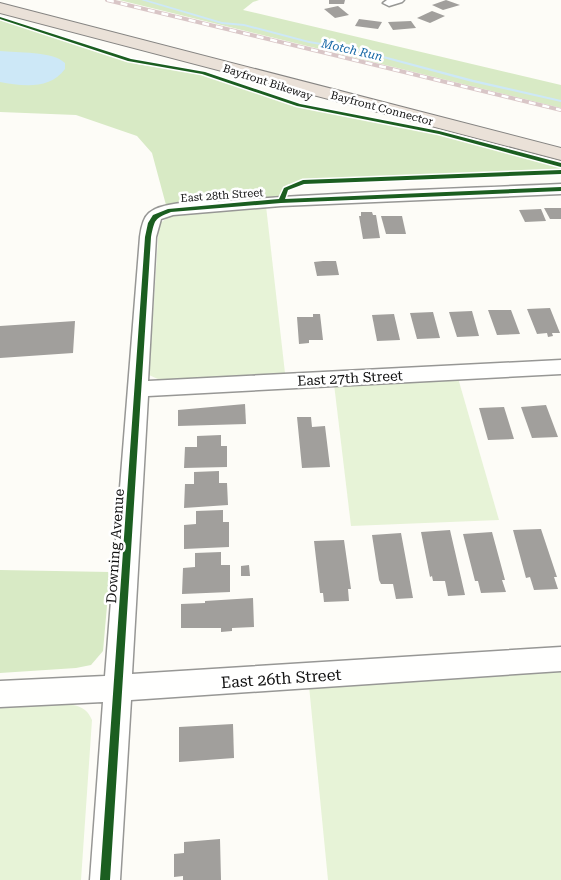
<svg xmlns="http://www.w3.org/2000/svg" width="561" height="880" font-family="'Roboto Serif',serif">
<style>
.green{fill:#e7f3d7}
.forest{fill:#d8eac5}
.water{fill:#cde8f7}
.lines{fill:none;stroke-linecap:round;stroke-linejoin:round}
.stream{fill:#cde8f7;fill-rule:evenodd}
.building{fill:#a19f9c}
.minor-casing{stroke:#979795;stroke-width:3}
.highway-casing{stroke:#858482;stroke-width:2}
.minor{fill:#fffffe;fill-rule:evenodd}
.highway{fill:#eae1d8;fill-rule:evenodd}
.rail-casing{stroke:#d9c6c7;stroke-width:4}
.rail{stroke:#fff;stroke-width:2.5;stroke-dasharray:7;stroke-linecap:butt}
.cycleway-casing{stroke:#fff;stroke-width:3}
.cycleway{fill:#1b5e20;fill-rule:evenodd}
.labels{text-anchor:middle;stroke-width:5;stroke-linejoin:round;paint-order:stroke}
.far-street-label{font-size:11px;fill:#111;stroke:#fff}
.far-water-label{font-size:12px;font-style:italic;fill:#1768a6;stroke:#fff}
.street-label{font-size:14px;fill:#111;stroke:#fff}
.near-street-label{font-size:16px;fill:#111;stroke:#fff}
</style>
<rect width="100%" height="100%" fill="#fdfcf7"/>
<g class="green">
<path d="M266,206l19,167 -125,7 -11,-5 10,-151 12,-9z"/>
<path d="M458,378l41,142 -148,6 -17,-142z"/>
<path d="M561,672v208h-233l-19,-194z"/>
<path d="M50,704c17,0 35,-2 42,16l-11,160h-81v-173z"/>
</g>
<g class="forest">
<path d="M119,0h140l-6,2 -10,8 318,75v23z"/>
<path d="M0,20l117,38 20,6 64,10 96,32 147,30 115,30 2,3 -258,11 -16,5 -10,13 -111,7 -14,-52 -15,-17 -61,-21 -76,-3z"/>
<path d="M0,570l110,2 -7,79 -12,14 -15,3 -76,5z"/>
</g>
<path class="water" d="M0,51c17,2 53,0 65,12v6c-15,21 -43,17 -65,13z"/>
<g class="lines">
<path class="stream" d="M141,0h6l75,22 22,2 65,17 48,8 117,31 87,20v2l-89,-20 -115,-31 -48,-8 -65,-17 -22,-2z"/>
</g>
<g class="building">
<path d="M329,0h16l-1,4h-15z"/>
<path d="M446,0l14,5 -17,5 -11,-5z"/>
<path d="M338,6l11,9 -14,3 -11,-9z"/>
<path d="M432,11l13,5 -15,7 -13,-5z"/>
<path d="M359,19l23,3 -4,7 -23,-3z"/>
<path d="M411,21l5,7 -23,2 -5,-8z"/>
<path d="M544,208h17v11h-11z"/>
<path d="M541,209l5,12 -21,1 -6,-12z"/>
<path d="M361,212h11l1,3h3l4,23 -17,1 -4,-23h2z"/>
<path d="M381,216h21l4,18h-20z"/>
<path d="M323,261h13l3,14 -22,1 -3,-14z"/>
<path d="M550,308l10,25h-8l1,3 -5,1 -1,-4 -10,1 -10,-25z"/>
<path d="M488,310h23l9,24 -23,1z"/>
<path d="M472,311l7,25 -22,1 -8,-25z"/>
<path d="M433,312l7,26 -23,1 -7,-26z"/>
<path d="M313,314h7l3,26h-14v3l-10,1 -2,-27h16z"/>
<path d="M394,314l6,26 -23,1 -5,-26z"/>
<path d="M75,321l-2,32 -73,5v-32z"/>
<path d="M245,404l1,20 -68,2v-16z"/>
<path d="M546,405l12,32 -26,1 -11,-31z"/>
<path d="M504,407l10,32 -26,1 -9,-32z"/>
<path d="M297,417h14l1,10 13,-1 5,41 -28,1z"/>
<path d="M221,435v11h6v21l-43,1 1,-21h12v-11z"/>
<path d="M219,471v12h8l1,22 -44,3 1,-24h9v-12z"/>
<path d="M223,510v12h6v25l-45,2v-24l12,-1v-13z"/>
<path d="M541,529l16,48h-3l4,12 -24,1 -4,-13 -4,1 -13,-48z"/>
<path d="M450,530l15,65 -17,1 -3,-15h-12l-1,-5 -2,1 -9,-45z"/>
<path d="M492,532l13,48h-3l4,12 -25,1 -3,-12h-3l-12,-47z"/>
<path d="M401,533l12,65 -17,1 -3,-15h-12l-2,-4 -7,-45z"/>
<path d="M344,540l7,49h-3l1,12 -25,1 -1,-9h-3l-6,-52z"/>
<path d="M221,552v13h9v27l-48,2 1,-26 12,-1v-14z"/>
<path d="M249,565l1,11h-9v-10z"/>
<path d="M253,598l1,29 -22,1v3l-11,1v-4h-40v-24l24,-1v-2z"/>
<path d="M233,724l1,34 -55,4v-35z"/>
<path d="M220,839l1,41h-38v-4l-9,1v-23l10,-1v-11z"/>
</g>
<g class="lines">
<g class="minor-casing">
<g id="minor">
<path d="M387,0h17l-2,2 -13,4 -6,-3z"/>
<path d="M561,184v10l-280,12 -108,9 -12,4 -5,18 -8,144 413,-21v14l-413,22 -16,278 429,-27v24l-430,29 -11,180h-30l13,-178 -103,5v-26l105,-5 35,-439c1,-8 3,-19 9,-24 15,-13 59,-11 78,-12 111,-9 223,-12 334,-17z"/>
</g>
</g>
<g class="highway-casing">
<path id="highway" d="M0,3l561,145v12l-561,-147z"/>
</g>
<use href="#minor" class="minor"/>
<use href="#highway" class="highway"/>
<g class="rail-casing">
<path id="rail" d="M107,0l454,110"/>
</g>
<use href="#rail" class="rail"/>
<g class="cycleway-casing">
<g id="cycleway">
<path d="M0,17l131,42 74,13 95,32 139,27 122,32v4l-122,-33 -142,-28 -95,-32 -74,-13 -128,-42z"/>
<path d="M561,170v4l-257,10 -16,6 -3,9 276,-12v4l-280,12 -110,9c-17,7 -16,7 -20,25l-41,643h-10l45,-643 3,-14 5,-8 15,-6 111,-10 5,-11 19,-8z"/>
</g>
</g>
<use href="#cycleway" class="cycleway"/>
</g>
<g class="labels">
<g class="far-street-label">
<text transform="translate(268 82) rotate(18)" y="4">Bayfront Bikeway</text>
<text transform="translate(382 108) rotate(15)" y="4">Bayfront Connector</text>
<text transform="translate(222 195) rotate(-4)" y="4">East 28th Street</text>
</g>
<g class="far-water-label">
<text transform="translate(352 50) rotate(13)" y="4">Motch Run</text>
</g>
<g class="street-label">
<text transform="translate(350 378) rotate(-3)" y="5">East 27th Street</text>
<text transform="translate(115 546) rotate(-86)" y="5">Downing Avenue</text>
</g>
<g class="near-street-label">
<text transform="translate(281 678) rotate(-4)" y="6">East 26th Street</text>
</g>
</g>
</svg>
